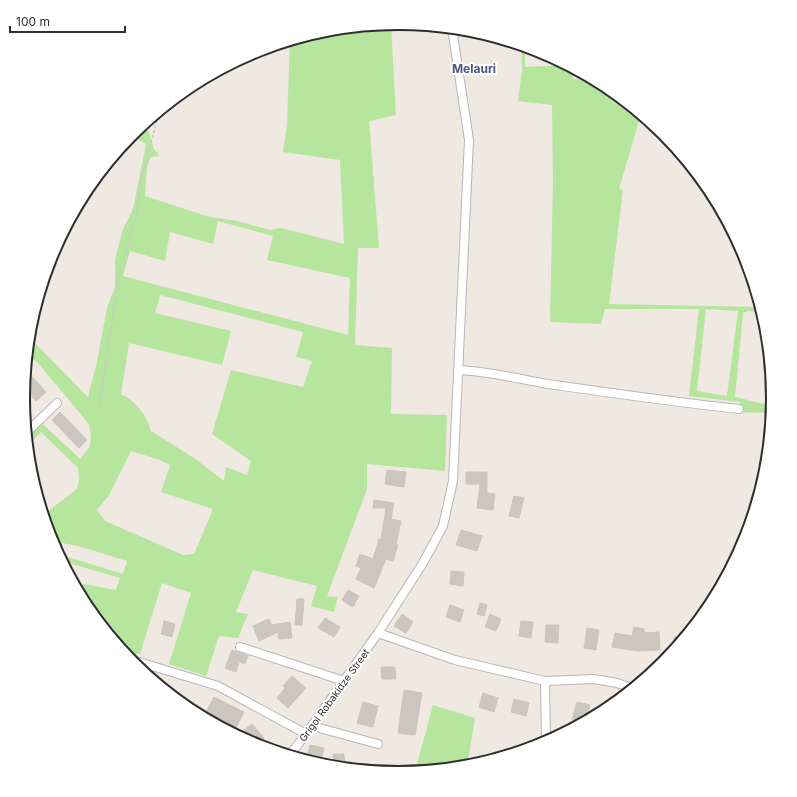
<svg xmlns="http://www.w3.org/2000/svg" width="797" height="797" font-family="Inter,sans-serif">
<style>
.green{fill:#b6e59e;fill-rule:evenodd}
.building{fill:#cbc7bf;stroke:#cbc5ba}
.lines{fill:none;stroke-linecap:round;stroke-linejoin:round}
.minor-casing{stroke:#b4b7c1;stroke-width:10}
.path{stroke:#c9c9c9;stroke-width:1.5;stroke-dasharray:3 2;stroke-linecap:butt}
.minor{stroke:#fff;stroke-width:8}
.labels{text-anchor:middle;stroke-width:4;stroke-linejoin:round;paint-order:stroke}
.street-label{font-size:10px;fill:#2e2e2e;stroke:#fff}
.quarter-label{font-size:12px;font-weight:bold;fill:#4d5680;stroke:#fff}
.rim{fill:none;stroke:#2e2e2e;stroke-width:2}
</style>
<rect width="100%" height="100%" fill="#efe9e1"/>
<g class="green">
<path d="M391,24l5,91 -27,6 10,127h-21l-3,97 37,3 -1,66 56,1 -2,56 -78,-7v25l-40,107 11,1 -4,15 -23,-6 6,-20 -64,-16 -17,42 12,2 -10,24 -19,-2 -13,40 -37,-12 22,-71 -29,-10 -22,71h-15l-38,-46v-8h-5l-9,-18 43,8 4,-12 -58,-17 -4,-7 65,20 4,-13 -49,-15 -27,-5 -8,-26 34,-26 2,-10 -1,-11 -37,-36 -13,13 -2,-18 8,-8 11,7 35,33 9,-11 2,-11 -2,-13 -51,-61 -11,-9 2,-17 59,60 9,-35 10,-54 8,-21v-27l8,-31 10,-20 13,-65 -15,-9 9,-8 9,5 5,17 6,7 -9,1 -4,9 -2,30 65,21 27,4 33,9 11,-2 63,16 -4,-84 -57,-8 4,-27 3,-84 35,-11zM218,221l55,15 -6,24 83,18 -2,57 -225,-59 7,-25 35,10 5,-29 43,12zM160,295l143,37 -7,25 16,4 -9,26 -72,-17 -19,64 39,27 -4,14 -21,-8 -2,14 -30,-23 -43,-27c-5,-17 -14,-29 -30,-37l8,-51 93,22 9,-34 -76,-18zM131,451l29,9 10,5 -9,27 52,17 -19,45 -11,1 -78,-34 -8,-11 12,-15z"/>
<path d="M521,45l4,1v21l43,-2 5,3v11l22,1 12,6 34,28 -22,75 4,1 -14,114 151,3 -2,-10 5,16 -15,-2 -5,2 -8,84 33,8 3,-36 3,25 -1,19 -36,-1 3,-10 -51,-6 10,-87h-94l-4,15 -51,-2 3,-140 -1,-77 -34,-4 4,-31zM706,309l32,2 -11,85 -30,-5z"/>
<path d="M433,705l42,13 -8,49 -52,5z"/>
</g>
<g class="building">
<path d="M26,370l20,22 -10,9 -12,-13z"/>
<path d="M60,412l27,28 -8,8 -27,-28z"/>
<path d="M387,470l19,2 -2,15 -19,-3z"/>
<path d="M466,472h21v21l8,1 -2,16 -16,-2 3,-24h-14z"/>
<path d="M514,496l10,2 -5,20 -10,-2z"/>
<path d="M374,500l20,3 -3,16 10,2 -5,24h2l-5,16 -7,-2 -12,29 -18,-9 5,-11 -5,-2 4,-12 13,5 6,-20 2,1 5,-32h-13z"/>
<path d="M461,530l21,6 -5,15 -21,-6z"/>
<path d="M451,571l13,1 -1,14 -13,-2z"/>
<path d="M348,590l11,6 -6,11 -11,-7z"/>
<path d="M297,599h7l-2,26h-7z"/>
<path d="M480,603l7,2 -3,11 -7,-2z"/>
<path d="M450,605l14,5 -4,12 -14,-5z"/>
<path d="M402,614l11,8 -7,11 -12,-7z"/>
<path d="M490,614l11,5 -5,12 -11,-4z"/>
<path d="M325,618l15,9 -6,10 -16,-9z"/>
<path d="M269,619l3,6 18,-3 2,16 -13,1 -1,-7 -19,9 -6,-15z"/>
<path d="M164,621l11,3 -3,13 -11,-3z"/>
<path d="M521,621l12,1 -2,16 -12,-2z"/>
<path d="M546,625h13l-1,18 -13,-1z"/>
<path d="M634,627l10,2v4l15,-1 1,18 -22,1 -26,-4 3,-14 17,3z"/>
<path d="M587,628l12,2 -3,20 -12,-2z"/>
<path d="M680,632h10l-16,20v-15h6z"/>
<path d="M232,650l16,6 -3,8 -6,-2 -3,10 -11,-4z"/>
<path d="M381,667h14l1,12h-14z"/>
<path d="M292,676l14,12 -18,20 -11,-10 8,-10 -2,-2z"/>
<path d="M404,690l18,3 -7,42 -17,-2z"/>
<path d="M483,693l15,5 -4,14 -15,-5z"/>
<path d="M214,697l30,15 -11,22 -30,-16z"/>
<path d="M514,699l15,4 -3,13 -15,-4z"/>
<path d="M363,702l15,4 -5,21 -16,-4z"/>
<path d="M577,702l13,3 -4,17 -2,1 -12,-3z"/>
<path d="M252,724l12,14 -9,8 -5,-3 -8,-11z"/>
<path d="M310,745l14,3 -3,12 -14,-3z"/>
<path d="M333,754h11l1,15 -11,-1z"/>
</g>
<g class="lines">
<g class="minor-casing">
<g id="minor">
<path d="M458,370c31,1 60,9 90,14 64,9 127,18 191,25"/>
<path d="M26,433l31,-30"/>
<path d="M378,633l77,27 90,21 49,-2 23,4 17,6"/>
<path d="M240,647l104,34"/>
<path d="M129,659l89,27 88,48"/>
<path d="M545,681l1,62"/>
<path d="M312,726l66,18"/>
<path d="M289,756l17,-22 72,-101 45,-70 20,-37 10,-45 16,-341 -17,-112"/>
</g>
</g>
<g class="path">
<path d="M99,407l20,-133 17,-56 5,-37 18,-69"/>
<path d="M747,409l26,1"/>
</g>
<use href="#minor" class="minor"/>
</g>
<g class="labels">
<g class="street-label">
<text transform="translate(334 695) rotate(-54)" y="4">Grigol Robakidze Street</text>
</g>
<g class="quarter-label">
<text x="474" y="73">Melauri</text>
</g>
</g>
<path d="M0 0H797V797H0ZM30 398a368 368 0 1 1 736 0a368 368 0 1 1-736 0Z" fill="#fff" fill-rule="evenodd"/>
<path class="rim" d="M30 398a368 368 0 1 1 736 0a368 368 0 1 1-736 0Z"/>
<path d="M10 26v6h115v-6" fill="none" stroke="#2e2e2e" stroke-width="2"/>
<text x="16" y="26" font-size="12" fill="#2e2e2e" stroke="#ffffff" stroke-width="3" paint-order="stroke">100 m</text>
</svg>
